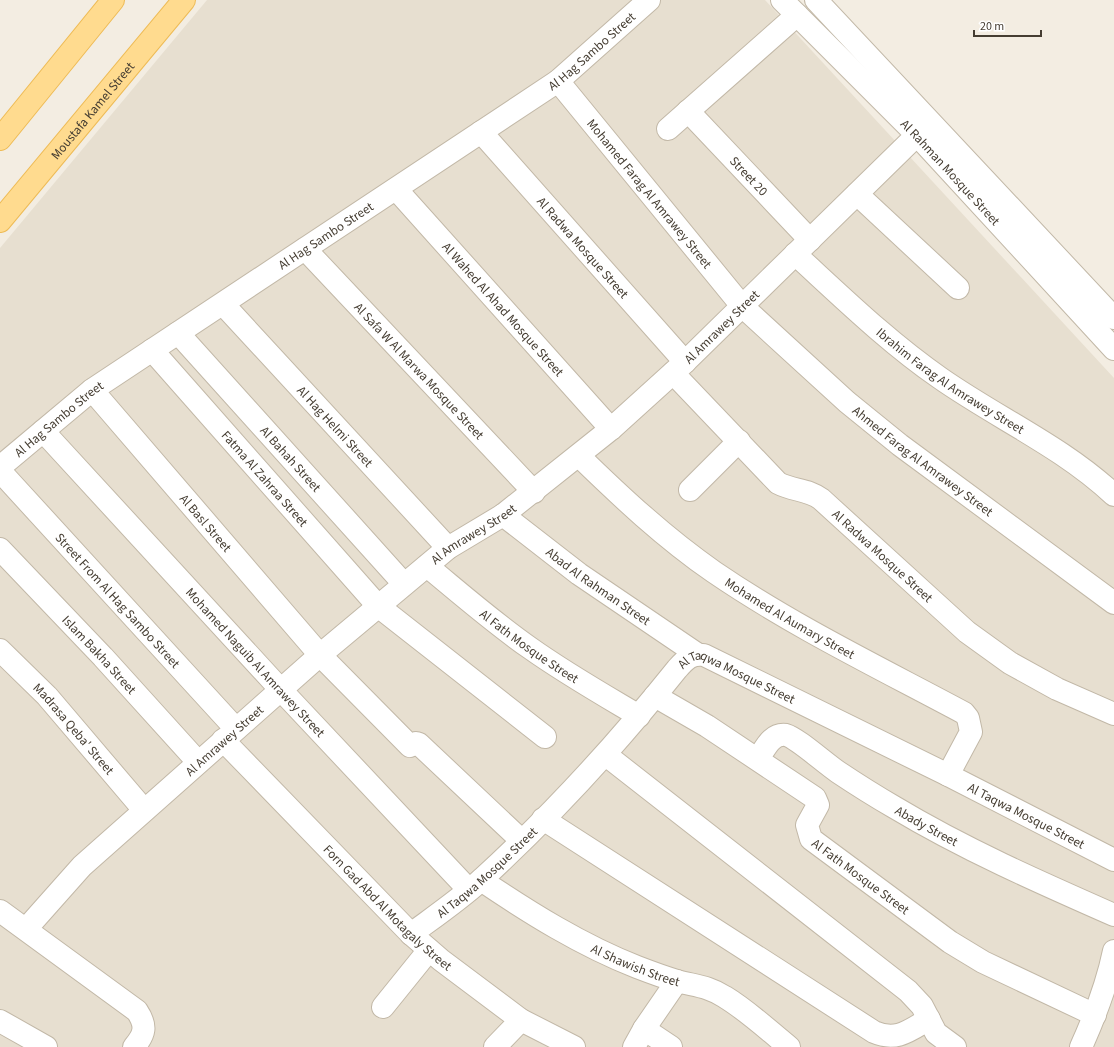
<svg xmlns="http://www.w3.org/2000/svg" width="1114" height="1047" font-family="'Source Sans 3',sans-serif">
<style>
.residential{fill:#e7dfd0}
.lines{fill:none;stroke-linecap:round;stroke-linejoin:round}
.minor-casing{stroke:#c2b8a7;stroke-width:24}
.major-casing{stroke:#eb5;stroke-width:24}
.minor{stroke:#fff;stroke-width:22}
.major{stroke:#ffdb8f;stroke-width:22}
.labels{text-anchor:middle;stroke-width:3.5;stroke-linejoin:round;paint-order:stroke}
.street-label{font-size:13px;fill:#453d32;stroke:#fff}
</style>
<rect width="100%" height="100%" fill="#f3ede2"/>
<path class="residential" d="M207,0h558l349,378v669h-1114v-799z"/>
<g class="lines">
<g class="minor-casing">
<g id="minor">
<path id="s1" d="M782,0l135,135 197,214"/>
<path d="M816,0l298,318"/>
<path id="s2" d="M558,81l184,225 105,96 53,43 214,158"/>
<path id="s3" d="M688,111l122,129"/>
<path d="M668,129l129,-114"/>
<path id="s4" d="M481,132l204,230"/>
<path id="s5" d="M396,189l215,240"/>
<path d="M857,194l101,94"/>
<path id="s6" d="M305,249l229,243"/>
<path id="s7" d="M795,254c47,43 93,88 145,124 57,40 123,69 174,117"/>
<path id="s8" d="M223,304l225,244"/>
<path id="s9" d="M178,333l226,251"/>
<path id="s10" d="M152,350l226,256 167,131"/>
<path id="s11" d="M673,373l105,110c15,8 30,6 43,16l146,133 43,31 47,26 57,25"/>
<path id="s12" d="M92,390l228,265 90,91 6,-3 3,1 102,96"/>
<path id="s13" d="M43,431l238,259 188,200"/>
<path id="s14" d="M579,456c42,41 86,82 135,116 79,54 166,96 250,141l4,5 3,14 -23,43"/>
<path id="s15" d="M0,467l92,-77 466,-309 91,-81"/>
<path id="s16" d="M0,471l236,258"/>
<path d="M690,490l49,-49"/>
<path id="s17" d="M503,515l76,59 118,80"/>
<path id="s18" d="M0,549l103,108 95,105"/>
<path id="s19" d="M427,566c34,28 67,57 103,82 35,25 72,46 109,68"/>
<path id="s20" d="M0,650l47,46 97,114"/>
<path id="s21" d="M655,696l52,30 108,72 3,7 -11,20 4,14 139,103 33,20 112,53"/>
<path id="s22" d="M223,740l188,194 30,26 80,60 53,27"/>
<path d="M606,755l302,236 14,15 14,27 19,14"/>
<path id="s23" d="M758,759c7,-10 13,-26 28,-24 11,3 40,29 52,37 18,12 37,24 56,35 70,42 145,75 220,108"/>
<path d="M543,819l331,213c23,10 36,-2 55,-13"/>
<path id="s24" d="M481,880c49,33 100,65 156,87 13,5 26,10 40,14 18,5 31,5 48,16 23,14 43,33 64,50"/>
<path d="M0,911l137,100c10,15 8,23 -3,36"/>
<path id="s25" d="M26,929l56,-63 238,-211 128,-107 55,-33 108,-86 74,-67 232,-227"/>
<path id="s26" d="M411,934c23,-17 48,-34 70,-54 71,-65 136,-136 196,-211 8,-9 14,-16 27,-14l244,120 166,85"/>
<path d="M383,1007l46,-57"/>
<path d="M0,1021l46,26"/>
<path d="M644,1029l27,18"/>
<path d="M495,1047l26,-27"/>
<path d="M634,1047l10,-18 33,-48"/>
<path d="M1081,1047c14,-31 26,-62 33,-96"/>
</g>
</g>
<g class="major-casing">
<g id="major">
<path d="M0,139l113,-139"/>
<path id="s27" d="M0,221l184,-221"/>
</g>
</g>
<use href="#minor" class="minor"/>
<use href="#major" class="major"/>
</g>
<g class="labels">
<g class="street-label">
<text dy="5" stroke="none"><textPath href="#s15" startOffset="724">Al Hag Sambo Street</textPath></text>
<text dy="5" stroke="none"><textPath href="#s27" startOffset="144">Moustafa Kamel Street</textPath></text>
<text dy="5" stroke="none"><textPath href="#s1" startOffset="241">Al Rahman Mosque Street</textPath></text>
<text dy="5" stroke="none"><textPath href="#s3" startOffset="89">Street 20</textPath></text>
<text dy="5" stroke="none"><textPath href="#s2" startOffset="145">Mohamed Farag Al Amrawey Street</textPath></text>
<text dy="5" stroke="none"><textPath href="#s15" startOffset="400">Al Hag Sambo Street</textPath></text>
<text dy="5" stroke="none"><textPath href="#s4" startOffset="154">Al Radwa Mosque Street</textPath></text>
<text dy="5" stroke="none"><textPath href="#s5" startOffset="161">Al Wahed Al Ahad Mosque Street</textPath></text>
<text dy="5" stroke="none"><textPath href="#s25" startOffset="922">Al Amrawey Street</textPath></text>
<text dy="5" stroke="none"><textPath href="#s6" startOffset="167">Al Safa W Al Marwa Mosque Street</textPath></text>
<text dy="5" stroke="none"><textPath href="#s7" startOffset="201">Ibrahim Farag Al Amrawey Street</textPath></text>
<text dy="5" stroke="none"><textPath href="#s15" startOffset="76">Al Hag Sambo Street</textPath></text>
<text dy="5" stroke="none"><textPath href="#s8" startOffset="166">Al Hag Helmi Street</textPath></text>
<text dy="5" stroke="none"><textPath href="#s9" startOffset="169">Al Bahah Street</textPath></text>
<text dy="5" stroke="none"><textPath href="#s2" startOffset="529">Ahmed Farag Al Amrawey Street</textPath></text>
<text dy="5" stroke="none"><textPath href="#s10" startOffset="171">Fatma Al Zahraa Street</textPath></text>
<text dy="5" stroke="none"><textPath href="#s12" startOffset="175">Al Basl Street</textPath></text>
<text dy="5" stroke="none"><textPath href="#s25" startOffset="598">Al Amrawey Street</textPath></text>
<text dy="5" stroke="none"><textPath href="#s11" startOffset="282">Al Radwa Mosque Street</textPath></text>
<text dy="5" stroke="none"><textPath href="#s17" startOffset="119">Abad Al Rahman Street</textPath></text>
<text dy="5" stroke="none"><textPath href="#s16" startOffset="175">Street From Al Hag Sambo Street</textPath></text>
<text dy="5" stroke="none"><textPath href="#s14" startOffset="267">Mohamed Al Aumary Street</textPath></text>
<text dy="5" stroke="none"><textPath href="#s19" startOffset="130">Al Fath Mosque Street</textPath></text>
<text dy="5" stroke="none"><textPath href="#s18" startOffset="145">Islam Bakha Street</textPath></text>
<text dy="5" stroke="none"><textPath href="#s13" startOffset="314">Mohamed Naguib Al Amrawey Street</textPath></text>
<text dy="5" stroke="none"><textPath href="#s26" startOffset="445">Al Taqwa Mosque Street</textPath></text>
<text dy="5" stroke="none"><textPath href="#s20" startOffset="108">Madrasa Qeba' Street</textPath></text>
<text dy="5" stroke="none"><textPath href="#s25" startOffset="274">Al Amrawey Street</textPath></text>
<text dy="5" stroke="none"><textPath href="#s26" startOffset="769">Al Taqwa Mosque Street</textPath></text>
<text dy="5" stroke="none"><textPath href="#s23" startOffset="207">Abady Street</textPath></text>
<text dy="5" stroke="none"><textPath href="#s26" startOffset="98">Al Taqwa Mosque Street</textPath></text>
<text dy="5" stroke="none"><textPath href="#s21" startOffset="297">Al Fath Mosque Street</textPath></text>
<text dy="5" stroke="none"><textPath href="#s22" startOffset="235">Forn Gad Abd Al Motagaly Street</textPath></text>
<text dy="5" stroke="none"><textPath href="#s24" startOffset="177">Al Shawish Street</textPath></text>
</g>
</g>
<path d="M974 30v6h67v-6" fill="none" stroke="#453d32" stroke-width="2"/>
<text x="980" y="30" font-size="12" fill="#453d32" stroke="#ffffff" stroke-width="3" paint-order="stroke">20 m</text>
</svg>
